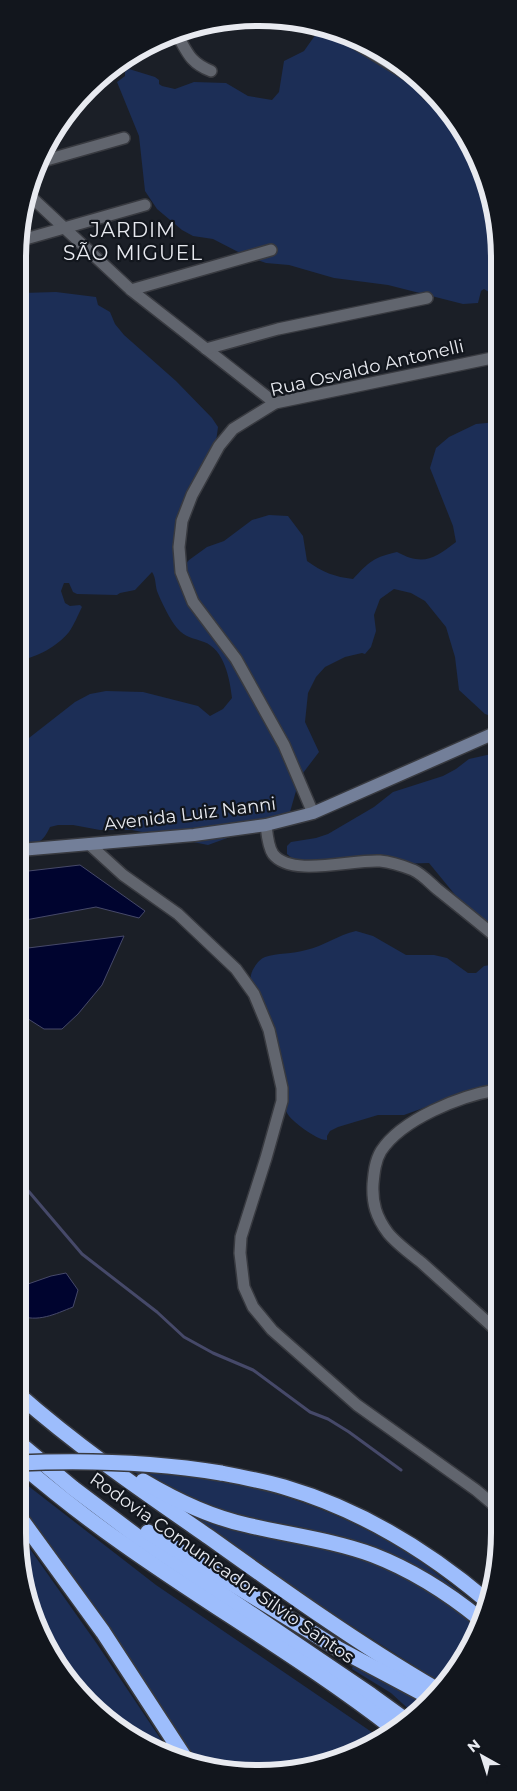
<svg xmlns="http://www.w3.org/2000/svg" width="517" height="1791" font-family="Montserrat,sans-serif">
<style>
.green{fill:#1c2e56}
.water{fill:#00042f;stroke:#464969}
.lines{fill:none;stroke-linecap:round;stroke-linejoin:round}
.stream{stroke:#464969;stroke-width:3}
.street-casing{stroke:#383a40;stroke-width:14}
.secondary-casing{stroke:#383a40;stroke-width:15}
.highway-casing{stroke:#383a40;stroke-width:18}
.street{stroke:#61656e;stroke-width:11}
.secondary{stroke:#737f99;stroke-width:12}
.highway{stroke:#9dbdfc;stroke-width:15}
.highway-bridge-casing{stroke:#383a40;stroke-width:18;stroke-linecap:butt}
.highway-bridge{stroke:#9dbdfc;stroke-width:15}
.labels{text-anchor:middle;stroke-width:4.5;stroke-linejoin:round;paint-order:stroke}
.street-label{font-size:18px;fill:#e8eaf0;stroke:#12161d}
.quarter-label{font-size:20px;letter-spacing:1px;fill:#e8eaf0;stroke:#12161d}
.rim{fill:none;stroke:#e8eaf0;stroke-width:6}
</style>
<rect width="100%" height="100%" fill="#1b1f27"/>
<g class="green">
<path d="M316,34h7l56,27 27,18 18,21 28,18 23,34 22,75v70l-13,-8 -3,2 -3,12 -15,1 -75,-19 -54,-7 -45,-13 -23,-2 -20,-7 -33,-17 -20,-3 -11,-6 -25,-21 -12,-18 -6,-55 -22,-54 8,-6v-4l4,-3 26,8 4,3v4l3,2 13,3 19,-7 32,1 22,13 24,4 7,-8 5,-31 20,-10z"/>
<path d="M56,292l40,5 2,8 12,7 5,12 9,11 52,46 36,37 6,9 -2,15 -17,27 -11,36 -9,67 10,-12 18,-13 17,-6 28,-21 17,-5 19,1 15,20 4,25c15,11 28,16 46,18 16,-17 21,-22 44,-27 26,14 37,7 59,-10l-3,-16 -23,-58 6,-20 13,-11 27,-13 21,-2v296l-12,-4 -26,-24 -4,-33 -9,-30 -21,-26 -14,-8 -17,-4 -14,10 -6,16 2,16 -5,16 -6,7 -3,-1 -17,4 -20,10 -9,10 -8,16 -3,29 14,30 -19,25 -10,35 -6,9 -43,12 -33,12 -76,-15h-32l-27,-5h-15l-8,2c-8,17 -12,16 -30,19v-101l55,-43 15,-8 16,-3 37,1 55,14 12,10 13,-7 9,-11c-2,-19 -8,-49 -28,-56 -10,-4 -19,-4 -27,-14 -7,-8 -16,-27 -20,-37 -2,-7 -1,-13 -5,-19l-17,18 -15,3 -3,2 -40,-1 -4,-2 -4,-9h-5l-3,8 4,12 5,3 10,-1 2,2c-4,8 -8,18 -13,25 -11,14 -32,25 -48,28l1,-367z"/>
<path d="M496,753v185l-26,-25 -41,-50 -34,1 -14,4 -29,-6 -53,-1 -6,-2 -6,-5v-8l4,-4 25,-4 12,-4 46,-27 19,-15 50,-16 13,-7 13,-10z"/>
<path d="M356,931l17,5 33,19h28l13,3 21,15h8l8,-7 6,-1 6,3v120l-37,7 -55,20h-26l-40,12 -8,4 -3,5v4c-9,1 -36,-19 -40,-27 -6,-10 -2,-22 -2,-34 0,-10 -3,-20 -6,-30 -6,-17 -33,-58 -28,-74 1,-6 8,-16 14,-18 12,-4 28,-3 41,-7 18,-4 32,-15 50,-19z"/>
<path d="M132,1471c103,3 210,35 295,95 17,13 34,27 51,40l-3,3 -35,-24 -202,-67 -79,-32z"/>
<path d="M18,1478l138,107 223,152 -58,28 -79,8 -49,-13 -103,-155 -72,-100z"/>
<path d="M183,1511l159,39 67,25 69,48 -11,30 -26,30 -136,-87z"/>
<path d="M18,1532l79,112 71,106 -64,-38 -27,-20 -41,-68z"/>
<path d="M353,1666l70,37 -9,11 -23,-21 -39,-24z"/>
</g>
<g class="water">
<path d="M80,865l65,46 -6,7 -43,-11 -76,14v-49z"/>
<path d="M124,936l-22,49 -24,29 -16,15h-18l-22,-14 -3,-5 1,-61z"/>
<path d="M66,1273l12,17 -5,17c-18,7 -35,16 -55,8v-36l10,5 23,-8z"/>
</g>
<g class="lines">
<path class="stream" d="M19,1180l63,74 75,58 27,25 29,16 40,17 57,42 18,7 21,13 52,38"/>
<g class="street-casing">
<g id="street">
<path d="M178,36c10,18 13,27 33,35"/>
<path d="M346,37l67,41"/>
<path d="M43,161l81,-23"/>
<path d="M29,195l102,95 144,113"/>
<path d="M22,240l123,-35"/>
<path d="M131,290l140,-40"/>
<path d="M206,349l72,-20 149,-31"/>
<path d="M313,813l-29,-68 -48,-86 -43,-57 -12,-30 -2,-25 3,-26 10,-26 27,-49 14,-17 42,-26 222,-46"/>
<path d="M266,825c1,9 2,22 7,29 18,24 80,5 107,7 12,1 23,5 33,9 9,4 17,13 24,19 20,16 40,32 59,48"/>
<path d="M89,844l34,31 55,39 58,55 18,25 15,36 13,58v13l-16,57 -25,79 -1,16 4,34 9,20 19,23 85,75 119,85 19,16"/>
<path d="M495,1329c-24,-22 -49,-44 -73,-66 -11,-9 -25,-19 -34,-30 -12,-16 -16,-30 -15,-49 1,-11 2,-23 8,-33 21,-32 79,-55 115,-61"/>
</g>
</g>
<g class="secondary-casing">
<path id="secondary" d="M20,850l174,-15 72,-10 47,-12 184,-81"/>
</g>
<g class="highway-casing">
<g id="highway">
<path d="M18,1394c60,53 126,98 191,143 74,53 148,106 227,152"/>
<path d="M18,1442l55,46 65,49 233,158 36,26"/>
<path d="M18,1462c33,28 68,56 104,81 90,64 186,119 272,186"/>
<path d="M221,1473c21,4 42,8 63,14 75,22 144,64 203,114"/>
<path d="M143,1481c32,19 67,36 104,44 42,10 85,15 126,30 39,15 75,38 107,64"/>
<path d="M18,1515l85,117 82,126"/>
<path d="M148,1532l189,116 92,49"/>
</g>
</g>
<use href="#street" class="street"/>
<use href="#secondary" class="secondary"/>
<use href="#highway" class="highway"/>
<g class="highway-bridge-casing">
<path id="highway-bridge" d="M18,1463c68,-3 136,-1 203,10"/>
</g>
<use href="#highway-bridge" class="highway-bridge"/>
</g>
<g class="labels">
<g class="street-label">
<text transform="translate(367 368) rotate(-13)" y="6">Rua Osvaldo Antonelli</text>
<text transform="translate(190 814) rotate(-7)" y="6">Avenida Luiz Nanni</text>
<text transform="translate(222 1568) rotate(35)" y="6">Rodovia Comunicador Silvio Santos</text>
</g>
<g class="quarter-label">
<text x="133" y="237">JARDIM<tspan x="133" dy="23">SÃO MIGUEL</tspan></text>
</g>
</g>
<path d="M0 0H517V1791H0ZM258 26H259A232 232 0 0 1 491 258V1533A232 232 0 0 1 259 1765H258A232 232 0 0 1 26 1533V258A232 232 0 0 1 258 26Z" fill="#12161d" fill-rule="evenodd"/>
<path class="rim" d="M258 26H259A232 232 0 0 1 491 258V1533A232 232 0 0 1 259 1765H258A232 232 0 0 1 26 1533V258A232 232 0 0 1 258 26Z"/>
<g transform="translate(482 1756) rotate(321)" stroke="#12161d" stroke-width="4" paint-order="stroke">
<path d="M0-4L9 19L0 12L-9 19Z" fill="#e8eaf0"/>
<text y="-8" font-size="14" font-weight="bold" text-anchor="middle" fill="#e8eaf0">N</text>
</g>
</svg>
